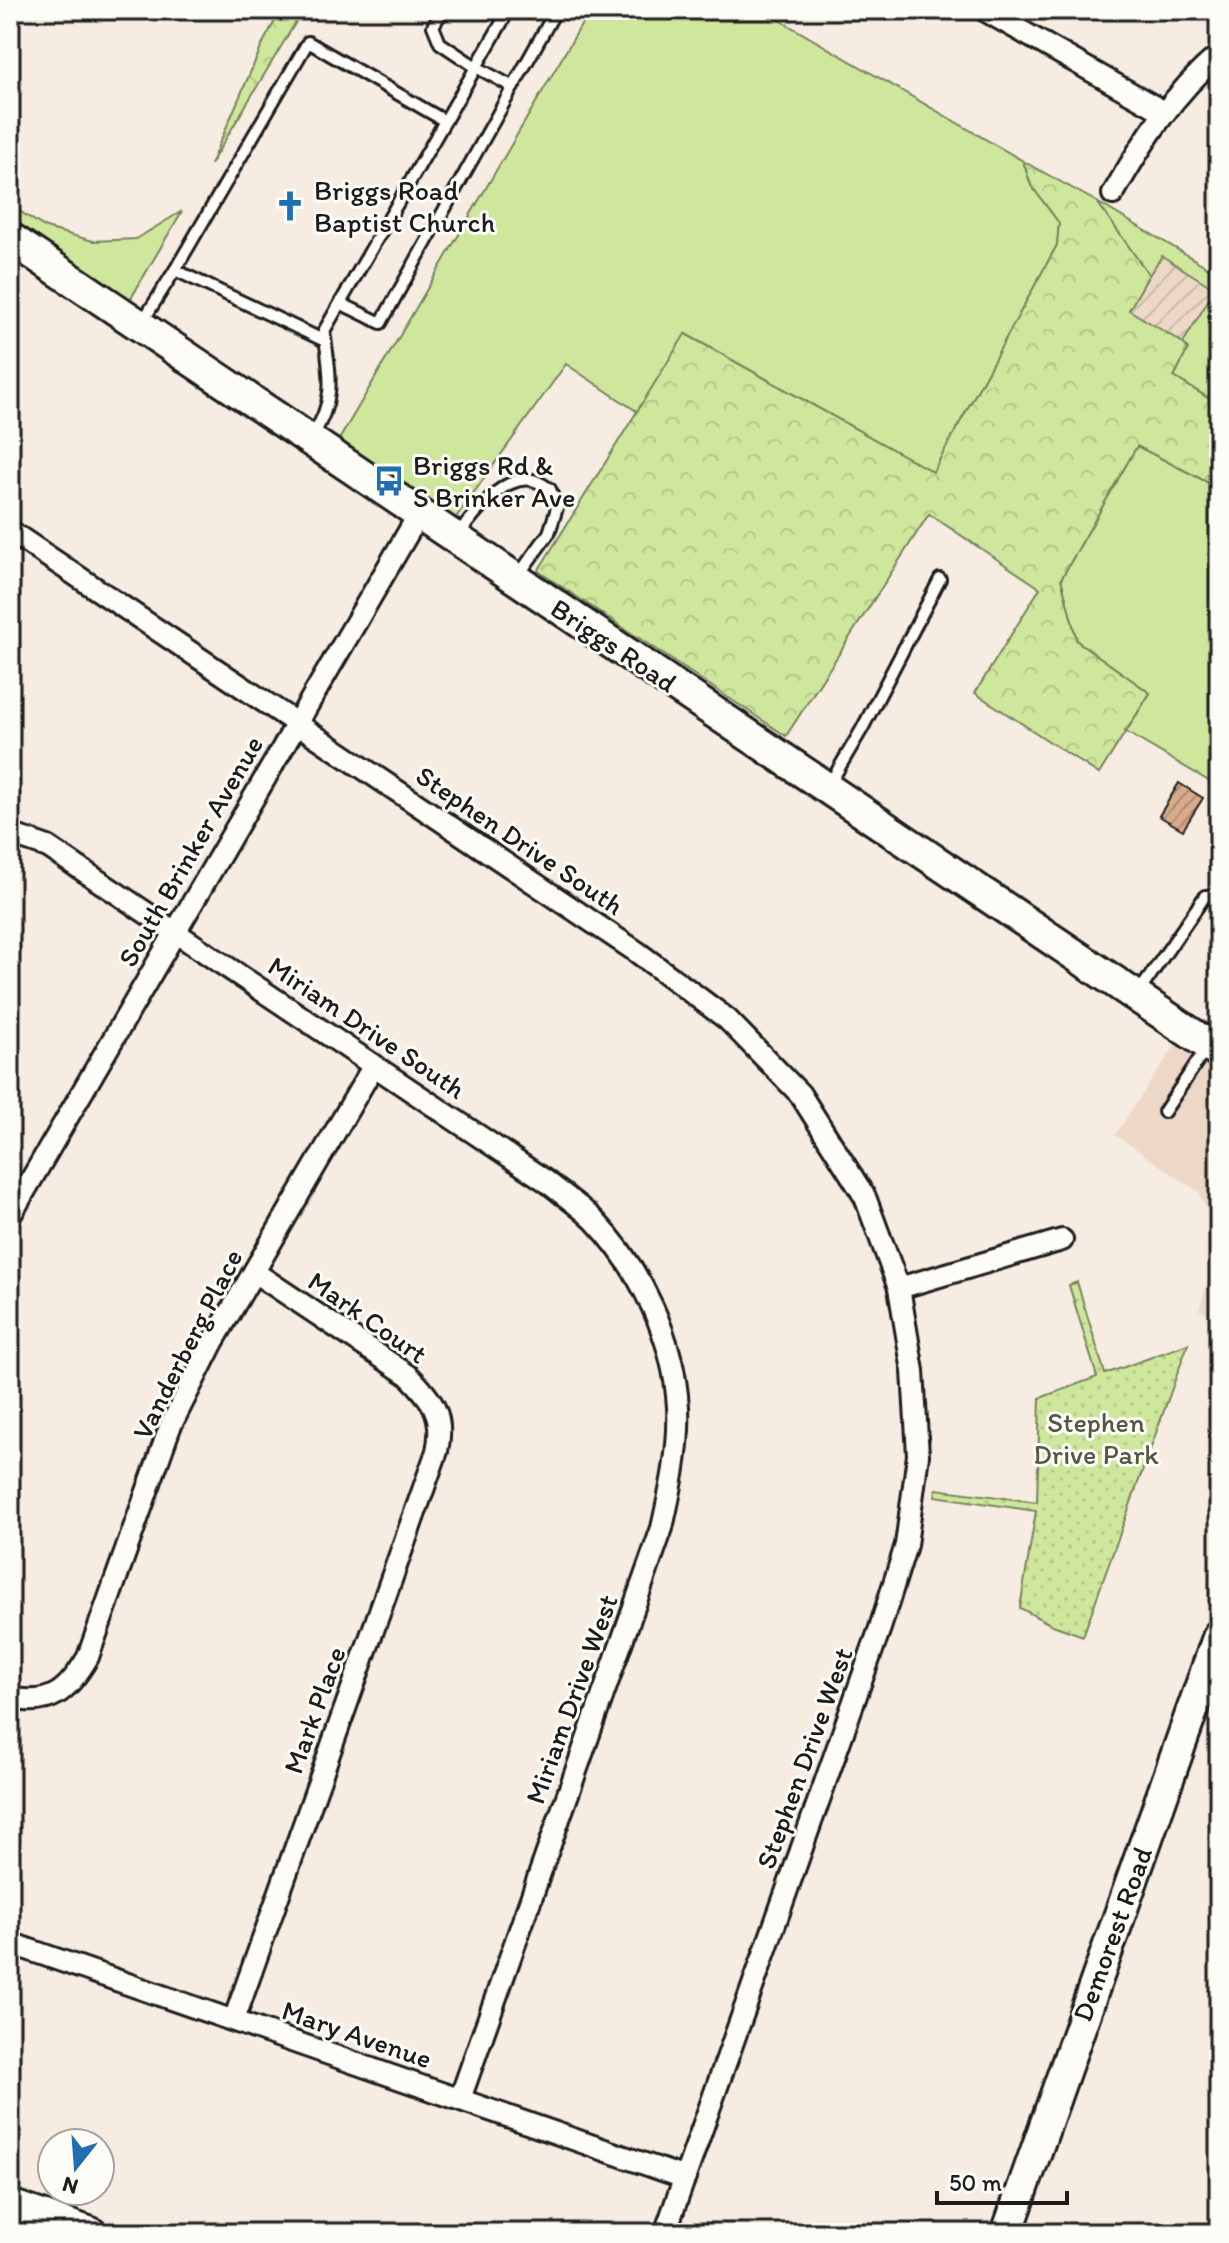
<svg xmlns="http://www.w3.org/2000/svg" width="1229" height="2243" font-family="Itim,sans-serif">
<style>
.built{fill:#edd8c7}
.industrial{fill:url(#industrial-furrows)}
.grass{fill:#cfe79c;stroke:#76825c;stroke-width:2}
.forest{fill:url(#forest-crowns);stroke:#76825c;stroke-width:2}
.park{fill:url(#park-dots);stroke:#76825c;stroke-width:2}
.building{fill:url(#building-hatch);stroke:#1c1c1c;stroke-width:2}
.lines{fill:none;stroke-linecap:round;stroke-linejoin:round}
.lane-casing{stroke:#1c1c1c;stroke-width:16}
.street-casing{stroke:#1c1c1c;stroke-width:26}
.secondary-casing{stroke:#1c1c1c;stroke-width:36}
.lane{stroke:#fdfcf7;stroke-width:10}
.street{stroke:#fdfcf7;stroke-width:20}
.secondary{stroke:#fdfcf7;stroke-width:30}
.labels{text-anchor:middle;stroke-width:6;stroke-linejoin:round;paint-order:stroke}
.poi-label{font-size:28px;fill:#1c1c1c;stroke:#fdfcf7;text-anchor:start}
.street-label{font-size:28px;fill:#1c1c1c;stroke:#fdfcf7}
.park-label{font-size:28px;fill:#525942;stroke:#fdfcf7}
</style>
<defs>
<pattern id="industrial-furrows" width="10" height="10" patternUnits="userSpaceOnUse" patternTransform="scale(2)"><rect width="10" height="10" fill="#edd8c7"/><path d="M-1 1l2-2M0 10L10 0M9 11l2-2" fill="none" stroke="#cbb9aa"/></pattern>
<pattern id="forest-crowns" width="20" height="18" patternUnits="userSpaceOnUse" patternTransform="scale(2)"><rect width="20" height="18" fill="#cfe79c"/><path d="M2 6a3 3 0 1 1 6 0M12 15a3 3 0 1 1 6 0" fill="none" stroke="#b1c686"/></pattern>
<pattern id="park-dots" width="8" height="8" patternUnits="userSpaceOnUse" patternTransform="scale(2)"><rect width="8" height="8" fill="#cfe79c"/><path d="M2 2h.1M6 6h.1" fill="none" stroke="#b1c686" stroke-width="1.8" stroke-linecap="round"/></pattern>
<pattern id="building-hatch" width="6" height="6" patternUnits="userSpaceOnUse" patternTransform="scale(2)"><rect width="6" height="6" fill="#d9ab8b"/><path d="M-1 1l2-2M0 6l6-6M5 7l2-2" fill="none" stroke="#af8a71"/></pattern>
</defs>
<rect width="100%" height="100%" fill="#f6ece1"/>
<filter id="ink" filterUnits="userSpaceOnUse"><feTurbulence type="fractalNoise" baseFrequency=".0125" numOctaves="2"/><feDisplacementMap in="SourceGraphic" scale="16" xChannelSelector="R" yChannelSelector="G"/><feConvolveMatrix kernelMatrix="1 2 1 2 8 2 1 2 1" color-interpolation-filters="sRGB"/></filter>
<g filter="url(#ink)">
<g class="built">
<path d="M1190,1023l29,19v197l-20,-47 -84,-57z"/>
<path d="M1219,1244v73l-20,-7z"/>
</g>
<path class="industrial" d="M1161,256l55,33 -33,54 -55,-33z"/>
<g class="grass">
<path d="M590,10h172l261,151 8,24 28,38 -2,22 -124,227 -247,-138 -48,78 -72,-48 -114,159 -116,-78z"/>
<path d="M1097,202l122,72v130l-45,-27 13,-27 -4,-7 32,-54 -53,-33 -13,19z"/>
<path d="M10,205l36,23 47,13 43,-2 46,-28 -55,94 -117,-78z"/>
<path d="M1137,446l82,42v299l-93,-55 24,-39 -73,-52 -16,-62z"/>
</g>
<g class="forest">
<path d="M281,10h22l-93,155 54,-124z"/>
<path d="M1023,161l74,41 52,73 -20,35 54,33 5,6 -14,28 45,28v83l-82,-42 -76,133 16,62 73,52 -51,81 -124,-81 65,-105 -111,-74 -143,222 -248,-165 147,-237 248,138 124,-227 2,-22 -28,-38z"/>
</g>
<path class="park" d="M1077,1282l28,92 83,-30 -105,292 -33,-12 -30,-16 16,-97 -101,-15 1,-7 101,13 3,-104 57,-21 -28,-92z"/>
<path class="building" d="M1179,783l24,15 -20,32 -24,-14z"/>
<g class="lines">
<g class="lane-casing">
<g id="lane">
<path d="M443,10l-10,16 7,17 36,24 37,20"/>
<path d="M175,270l133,-228 137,79"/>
<path d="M340,303l41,20 175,-313"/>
<path d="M141,324l34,-54 150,71"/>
<path d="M311,438c26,-38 19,-64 13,-107l185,-321"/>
<path d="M457,537c15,-21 46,-63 75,-57 6,1 13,6 18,9l7,19 -8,25 -32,44"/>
<path d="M829,785l33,-56 78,-150"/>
<path d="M1137,995l68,-99 14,-1"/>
<path d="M1164,1112l43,-65"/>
</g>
</g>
<g class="street-casing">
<g id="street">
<path d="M984,10l180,102"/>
<path d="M1113,194c29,-51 60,-101 106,-139"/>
<path d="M10,531l627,421 90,67 73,75 65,103 34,91 14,83 5,84 -12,90 -26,83 -215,605"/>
<path d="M10,834l38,13 498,334c16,13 34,25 48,39 47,49 80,119 84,187 2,41 -7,81 -16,121l-202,571"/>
<path d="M10,1216l409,-702"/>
<path d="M899,1288l163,-48"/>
<path d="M10,1698c41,9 58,-7 78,-41l82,-230 43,-85 161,-277"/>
<path d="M10,1943l675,235"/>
<path d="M234,2020l203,-569c8,-36 -5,-52 -29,-76l-154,-103"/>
</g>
</g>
<g class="secondary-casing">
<g id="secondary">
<path d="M10,238l1209,814"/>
<path d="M10,2205l81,28"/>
<path d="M1007,2233l212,-598"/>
</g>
</g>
<use href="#lane" class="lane"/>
<use href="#street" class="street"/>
<use href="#secondary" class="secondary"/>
</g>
</g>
<defs>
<g id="church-bare" transform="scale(2.4)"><path d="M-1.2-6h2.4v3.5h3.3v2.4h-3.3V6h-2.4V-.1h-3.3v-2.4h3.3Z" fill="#1f6fb2" stroke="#fdfcf7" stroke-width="2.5" paint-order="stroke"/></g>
<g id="bus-bare" transform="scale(2.4)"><path d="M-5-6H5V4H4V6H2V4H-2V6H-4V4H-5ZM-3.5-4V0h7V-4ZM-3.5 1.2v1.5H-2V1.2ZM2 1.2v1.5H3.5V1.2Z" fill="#1f6fb2" stroke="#fdfcf7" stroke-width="2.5" paint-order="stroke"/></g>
</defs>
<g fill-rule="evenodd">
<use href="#church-bare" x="290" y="206"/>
<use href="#bus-bare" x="389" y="481"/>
</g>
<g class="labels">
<g class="poi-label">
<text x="314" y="200">Briggs Road<tspan x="314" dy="32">Baptist Church</tspan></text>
<text x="413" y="475">Briggs Rd &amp;<tspan x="413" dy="32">S Brinker Ave</tspan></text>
</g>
<g class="street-label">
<text transform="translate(614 645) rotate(34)" y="10">Briggs Road</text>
<text transform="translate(520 840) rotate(34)" y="10">Stephen Drive South</text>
<text transform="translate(190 851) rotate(-60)" y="10">South Brinker Avenue</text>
<text transform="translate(367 1027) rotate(34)" y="10">Miriam Drive South</text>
<text transform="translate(368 1317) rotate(35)" y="10">Mark Court</text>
<text transform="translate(187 1344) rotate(-63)" y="10">Vanderberg Place</text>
<text transform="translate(571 1699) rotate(-70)" y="10">Miriam Drive West</text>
<text transform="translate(314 1710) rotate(-70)" y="10">Mark Place</text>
<text transform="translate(804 1758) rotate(-70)" y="10">Stephen Drive West</text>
<text transform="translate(1112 1934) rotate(-70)" y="10">Demorest Road</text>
<text transform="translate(357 2034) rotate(19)" y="10">Mary Avenue</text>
</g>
<g class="park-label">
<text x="1096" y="1432">Stephen<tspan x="1096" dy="32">Drive Park</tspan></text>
</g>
</g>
<rect width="1229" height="2243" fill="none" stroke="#fdfcf7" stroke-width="40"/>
<rect x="20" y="20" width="1189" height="2203" fill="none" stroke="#1c1c1c" stroke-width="3" filter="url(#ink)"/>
<g transform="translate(76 2167) rotate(197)"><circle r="38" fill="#fdfcf7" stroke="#a3a29f" stroke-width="2"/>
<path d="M0-6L14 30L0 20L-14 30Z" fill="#1f6fb2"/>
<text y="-12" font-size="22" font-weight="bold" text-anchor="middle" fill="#1c1c1c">N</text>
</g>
<path d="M937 2191v12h130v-12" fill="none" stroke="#1c1c1c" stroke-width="4"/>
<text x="949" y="2191" font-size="24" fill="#1c1c1c" stroke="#fdfcf7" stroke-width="6" paint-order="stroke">50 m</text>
</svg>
